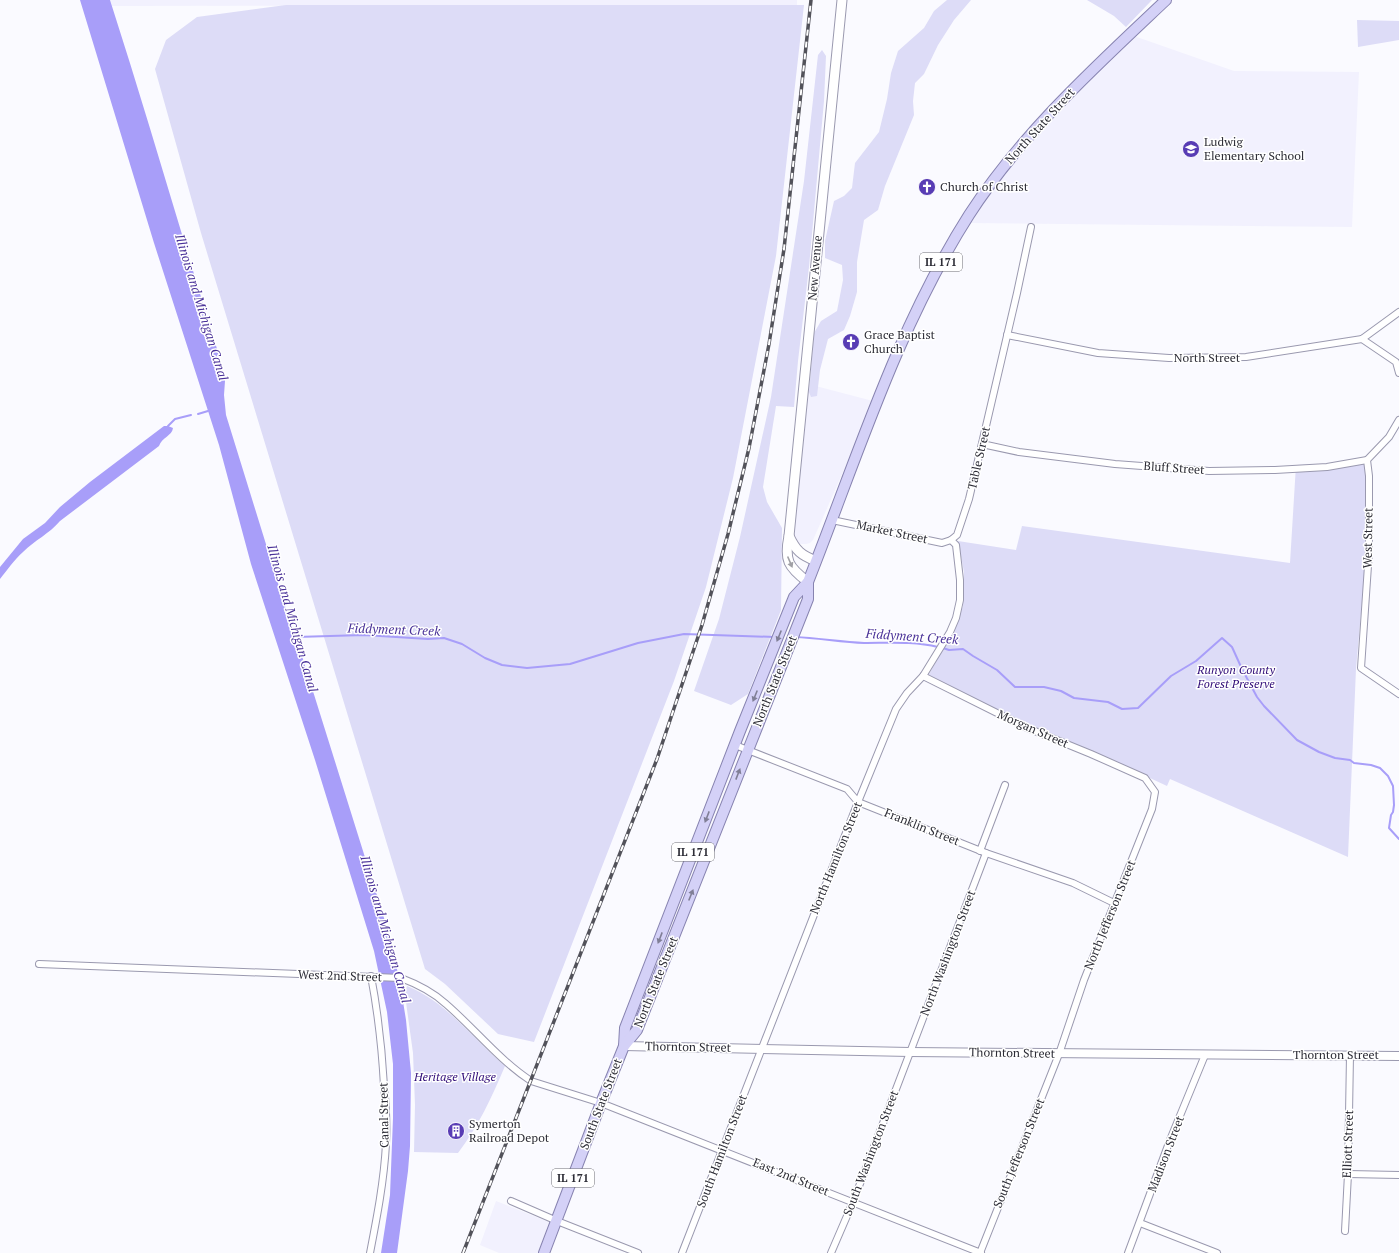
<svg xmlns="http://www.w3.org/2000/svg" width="1399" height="1253" font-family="'PT Serif',serif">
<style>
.built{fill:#f2f1fe}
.green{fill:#dddcf7}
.water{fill:#a89ef9}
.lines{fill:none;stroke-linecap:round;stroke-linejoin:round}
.stream{stroke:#a89ef9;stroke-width:2}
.minor-casing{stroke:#9a99af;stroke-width:8}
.tertiary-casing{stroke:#9a99af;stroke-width:10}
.secondary-casing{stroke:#9a99af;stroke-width:11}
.primary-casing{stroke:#8783b0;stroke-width:12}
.minor{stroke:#fff;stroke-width:6}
.tertiary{stroke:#fff;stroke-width:8}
.secondary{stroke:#fff;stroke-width:9}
.primary{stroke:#d4d1f7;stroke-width:10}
.rail-casing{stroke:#52525a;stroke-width:3.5}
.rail{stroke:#fff;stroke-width:2;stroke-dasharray:6;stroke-linecap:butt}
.oneway{fill:#a0a0a5}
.oneway2{fill:#807f96}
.labels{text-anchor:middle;stroke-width:3;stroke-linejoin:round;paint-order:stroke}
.shield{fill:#fff;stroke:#6c6c72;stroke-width:1}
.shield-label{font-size:11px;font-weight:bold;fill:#2d2d36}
.street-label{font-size:12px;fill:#2d2d36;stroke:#fff}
.poi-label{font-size:12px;fill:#2d2d36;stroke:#fff;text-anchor:start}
.park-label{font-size:12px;font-style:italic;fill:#320e79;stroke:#fff}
.water-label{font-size:13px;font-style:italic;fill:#493198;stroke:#fff}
</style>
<rect width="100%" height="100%" fill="#fafaff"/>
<g class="built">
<path d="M110,0h687v5l-685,1z"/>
<path d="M1134,36l100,35 125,1 -7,155 -382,-4 31,-45 49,-57 47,-50z"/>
<path d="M808,384l65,17 -8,21 -52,118 -3,3 -4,1h-5l-6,-3 -2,-8z"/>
<path d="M496,1201l53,21 -11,31h-39l-19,-8z"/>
</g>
<g class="green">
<path d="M947,0h24l-17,20 -16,25 -14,29 -9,9 -2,18 1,14 -29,71 -7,24 -14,10 -7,42v30l-7,24 -6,14 -16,9 -8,31 -3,26 -6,1 -2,-5 5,-59 7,-12 16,-10 6,-31 -1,-15 -17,-7v-17l9,-40 10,-5 8,-8 3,-25 24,-31 8,-33 4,-26 7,-22 26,-23 10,-17z"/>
<path d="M1087,0h65l-26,27 -12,-11z"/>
<path d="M286,5h518l-28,251 -43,222 -27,109 -32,94 -140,361 -36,-8 -53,-50 -20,-15 -224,-736 -46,-164 11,-29 31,-23z"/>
<path d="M1357,20l42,1v19l-41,7z"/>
<path d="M822,50l4,6 -2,45 -15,166 -11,94 -4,46 -18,-1 -13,81 4,15 15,26 -1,82 -33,84 -17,11 -37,-14 25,-72 21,-82 31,-140 33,-216 14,-126z"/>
<path d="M1366,457l1,22 -1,78 -10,112 -8,188 -178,-78 -3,7 -62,-29 -78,-31 -99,-50 25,-45 10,-25 1,-34 -6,-31 58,9 6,-24 268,37 6,-98 32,-1z"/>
<path d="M407,986c40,16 66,53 98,80 -13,31 -27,61 -47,87l-44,-1 1,-47 -2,-52 -8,-58z"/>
</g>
<g class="water">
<path d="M80,0h30c39,121 74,244 112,365l3,16 -1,14 2,20 65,210 5,12 88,281 15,59 7,43 5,53 -1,73 -2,25 -11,82h-16l9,-58 3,-77v-54l-6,-52 -13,-61 -59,-191 -64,-196 -32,-119 -65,-202z"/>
<path d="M164,426h4l5,2c-1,8 -11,9 -14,18l-99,75c-11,13 -25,19 -37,31 -9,8 -15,17 -23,27v-12l23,-28 22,-16 15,-16 30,-25z"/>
</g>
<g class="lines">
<g class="stream">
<path d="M198,414l10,-3"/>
<path d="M168,426l7,-7 16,-4"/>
<path d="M296,637l68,-2 64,4 16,-1 18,6 23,14 17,7 25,3 43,-4 68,-21 46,-9 91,3"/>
<path d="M795,637c23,1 46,5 69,6 25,0 50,-2 74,4"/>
<path d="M943,648l6,2 14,-1 10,7 24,14 18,17h29l17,4 13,7 34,4 14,7 16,-1 33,-32 25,-15 26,-23 10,9 10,22 15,28 7,9 33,34 22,12 16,6 15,2 4,3 17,2 9,3 8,8 5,10 1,19 -1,7 -2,3 -2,13 10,11"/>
</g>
<g class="minor-casing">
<g id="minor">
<path d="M1007,335l91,18 71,5 77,-1 116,-18 37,-27"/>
<path d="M1362,339l34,23 3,11"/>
<path d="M1399,420l-10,17 -22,23 2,16v75l-8,117 38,26"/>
<path d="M982,444l37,8 96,12 94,7 66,-1 52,-3 40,-7"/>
<path d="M832,520l110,23 9,-3 6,-5 12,-36 48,-206 14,-66"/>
<path d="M923,676l102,51 66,27 54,24 10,14 -3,17 -68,171 -25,74 -79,199"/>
<path d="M735,745l112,44 11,13 128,51 87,30 41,20"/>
<path d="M980,851l25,-66"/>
<path d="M39,964l362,14c16,6 32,14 45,26 29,25 53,56 85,77l70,22 380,150"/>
<path d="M1348,1174l51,1"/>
<path d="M511,1201l46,20 81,32"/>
<path d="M1140,1223l77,30"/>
<path d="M1345,1231l3,-57 2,-119"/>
<path d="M370,1253c7,-36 14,-72 16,-109 1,-19 0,-39 -2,-58 -2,-37 -6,-73 -13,-110"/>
<path d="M682,1253l176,-451 38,-93 11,-16 16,-17 27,-44 6,-14 4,-18v-20l-4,-35 -5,-5"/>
<path d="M831,1253l22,-51 133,-349"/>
<path d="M1128,1253l42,-113 35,-85"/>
</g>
</g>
<g class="tertiary-casing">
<path id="tertiary" d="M624,1046l286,6 489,4"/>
</g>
<g class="secondary-casing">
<g id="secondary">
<path d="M789,536c7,15 12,19 27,25"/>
<path d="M808,582c-20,-15 -24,-22 -19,-46l53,-536"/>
</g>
</g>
<g class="primary-casing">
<g id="primary">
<path d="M624,1046l1,-18 115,-297 54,-134 14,-15"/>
<path d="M544,1253l57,-150 23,-57 13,-16 171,-431v-17c49,-124 89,-254 161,-367 53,-82 126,-148 197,-215"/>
</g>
</g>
<use href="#minor" class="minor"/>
<use href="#tertiary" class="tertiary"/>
<use href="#secondary" class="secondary"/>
<use href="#primary" class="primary"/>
<g class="rail-casing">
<path id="rail" d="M463,1253l194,-494 45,-134 26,-91 21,-86 20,-104 15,-95 27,-249"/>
</g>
<use href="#rail" class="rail"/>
</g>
<defs><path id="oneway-solid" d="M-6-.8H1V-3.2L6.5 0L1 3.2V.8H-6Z"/></defs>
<use class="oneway" href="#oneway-solid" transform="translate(790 562) rotate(67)"/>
<g class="oneway2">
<use href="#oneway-solid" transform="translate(779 636) rotate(112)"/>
<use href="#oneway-solid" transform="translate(755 696) rotate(112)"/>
<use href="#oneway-solid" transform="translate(738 774) rotate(-69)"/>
<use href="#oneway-solid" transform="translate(707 817) rotate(111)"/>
<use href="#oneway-solid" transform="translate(691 895) rotate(-68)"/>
<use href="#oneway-solid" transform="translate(660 938) rotate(111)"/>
</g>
<defs>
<g id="school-disc" transform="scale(0.9)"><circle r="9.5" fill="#583cb4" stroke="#fff"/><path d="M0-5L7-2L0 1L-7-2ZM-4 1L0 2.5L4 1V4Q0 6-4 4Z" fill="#fff"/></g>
<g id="church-disc" transform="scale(0.9)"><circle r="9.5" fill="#583cb4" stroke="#fff"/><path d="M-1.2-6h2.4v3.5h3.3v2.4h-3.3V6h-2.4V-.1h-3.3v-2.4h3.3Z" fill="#fff"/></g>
<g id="building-disc" transform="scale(0.9)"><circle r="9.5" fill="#583cb4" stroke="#fff"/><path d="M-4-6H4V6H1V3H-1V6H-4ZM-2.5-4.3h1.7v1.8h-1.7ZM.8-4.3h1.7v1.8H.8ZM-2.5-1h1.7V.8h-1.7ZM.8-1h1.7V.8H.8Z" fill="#fff"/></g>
</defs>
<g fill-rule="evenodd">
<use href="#school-disc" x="1191" y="149"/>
<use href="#church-disc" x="927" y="187"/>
<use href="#church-disc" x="851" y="342"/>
<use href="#building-disc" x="456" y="1131"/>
</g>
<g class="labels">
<g class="shield">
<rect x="920" y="253" width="42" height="18" rx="3"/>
<rect x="672" y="843" width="42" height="18" rx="3"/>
<rect x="552" y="1169" width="42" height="18" rx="3"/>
</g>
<g class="shield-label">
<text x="941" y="266">IL 171</text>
<text x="693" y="856">IL 171</text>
<text x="573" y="1182">IL 171</text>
</g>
<g class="street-label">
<text transform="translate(1040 126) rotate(-48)" y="4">North State Street</text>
<text transform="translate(815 268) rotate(-85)" y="4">New Avenue</text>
<text x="1207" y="362">North Street</text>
<text transform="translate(979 458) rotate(-77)" y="4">Table Street</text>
<text transform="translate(1174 468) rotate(4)" y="4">Bluff Street</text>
<text transform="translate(892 532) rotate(12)" y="4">Market Street</text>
<text transform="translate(1368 538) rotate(-89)" y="4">West Street</text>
<text transform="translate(775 681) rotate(-68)" y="4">North State Street</text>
<text transform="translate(1033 729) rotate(24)" y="4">Morgan Street</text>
<text transform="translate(922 827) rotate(22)" y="4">Franklin Street</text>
<text transform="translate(836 858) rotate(-68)" y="4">North Hamilton Street</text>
<text transform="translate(1110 915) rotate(-68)" y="4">North Jefferson Street</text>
<text transform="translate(948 953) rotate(-69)" y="4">North Washington Street</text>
<text transform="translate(340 976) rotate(2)" y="4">West 2nd Street</text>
<text transform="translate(656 982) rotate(-68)" y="4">North State Street</text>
<text transform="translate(688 1047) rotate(1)" y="4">Thornton Street</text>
<text transform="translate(1012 1053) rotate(1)" y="4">Thornton Street</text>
<text x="1336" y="1059">Thornton Street</text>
<text transform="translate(601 1104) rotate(-69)" y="4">South State Street</text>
<text transform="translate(384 1115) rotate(-91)" y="4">Canal Street</text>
<text transform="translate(1348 1144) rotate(-88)" y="4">Elliott Street</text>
<text transform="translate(722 1151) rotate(-69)" y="4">South Hamilton Street</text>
<text transform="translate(871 1153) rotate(-69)" y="4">South Washington Street</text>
<text transform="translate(1019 1153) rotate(-68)" y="4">South Jefferson Street</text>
<text transform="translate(1166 1154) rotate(-69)" y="4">Madison Street</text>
<text transform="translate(791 1177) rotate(22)" y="4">East 2nd Street</text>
</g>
<g class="poi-label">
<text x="1204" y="146">Ludwig<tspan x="1204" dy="14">Elementary School</tspan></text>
<text x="940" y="191">Church of Christ</text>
<text x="864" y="339">Grace Baptist<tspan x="864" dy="14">Church</tspan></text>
<text x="469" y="1128">Symerton<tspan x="469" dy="14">Railroad Depot</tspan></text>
</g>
<g class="park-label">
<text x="1236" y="674">Runyon County<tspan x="1236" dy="14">Forest Preserve</tspan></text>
<text x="455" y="1081">Heritage Village</text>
</g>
<g class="water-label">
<text transform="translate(202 307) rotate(73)" y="5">Illinois and Michigan Canal</text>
<text transform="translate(293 618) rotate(74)" y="5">Illinois and Michigan Canal</text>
<text transform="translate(394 629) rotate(2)" y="5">Fiddyment Creek</text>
<text transform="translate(912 636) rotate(4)" y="5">Fiddyment Creek</text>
<text transform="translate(386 929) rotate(74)" y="5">Illinois and Michigan Canal</text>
</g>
</g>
</svg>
